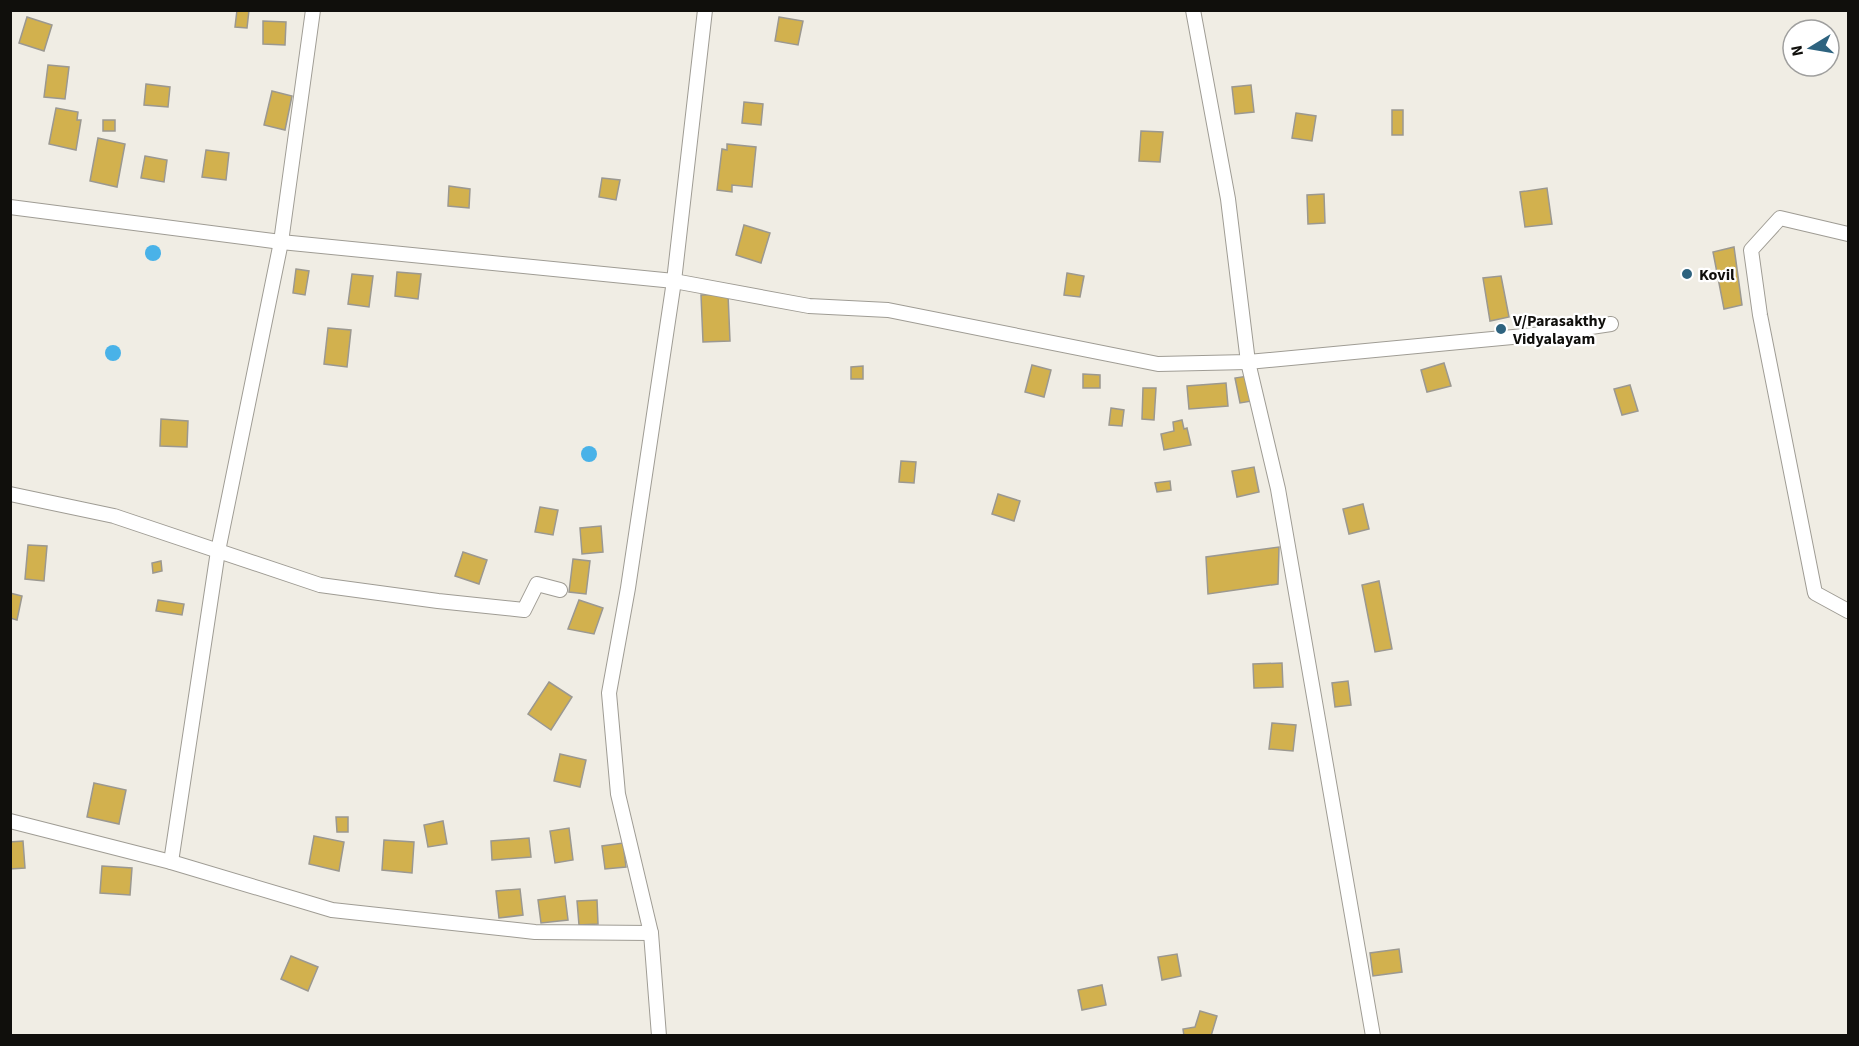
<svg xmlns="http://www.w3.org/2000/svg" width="1859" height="1046" font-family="'Source Sans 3',sans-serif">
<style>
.water{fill:#49b2e8}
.building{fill:#d2b14e;stroke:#9b9890;stroke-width:1.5}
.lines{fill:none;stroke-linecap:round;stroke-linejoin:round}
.street-casing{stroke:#9f9c94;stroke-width:16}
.street{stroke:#fff;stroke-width:14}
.poi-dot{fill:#2e637f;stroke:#fff;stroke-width:2}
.labels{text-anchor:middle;stroke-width:4.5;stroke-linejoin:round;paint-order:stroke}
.poi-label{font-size:16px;font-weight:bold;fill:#100f0c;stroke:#fff;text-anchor:start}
</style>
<rect width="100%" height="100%" fill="#f0ede4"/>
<g class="water">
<circle cx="153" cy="253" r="8"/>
<circle cx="113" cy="353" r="8"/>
<circle cx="589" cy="454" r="8"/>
</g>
<g class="building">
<path d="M237,10h12l-2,18 -12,-1z"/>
<path d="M27,17l25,8 -8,26 -25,-8z"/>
<path d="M779,17l24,4 -5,24 -23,-4z"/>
<path d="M263,21l23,1 -1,23 -22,-1z"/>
<path d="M48,65l21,2 -4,32 -21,-2z"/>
<path d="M146,84l24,3 -2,20 -24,-2z"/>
<path d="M1251,85l3,27 -19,2 -3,-27z"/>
<path d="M272,91l20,5 -7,34 -21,-5z"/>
<path d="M744,102l19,2 -2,21 -19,-2z"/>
<path d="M56,108l22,4 -1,8h4l-5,30 -27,-6z"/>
<rect x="1392" y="110" width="11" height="25"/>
<path d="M1296,113l20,3 -4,25 -20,-3z"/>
<rect x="103" y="120" width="12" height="11"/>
<path d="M1141,131l22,1 -3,30 -21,-1z"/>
<path d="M98,138l27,6 -8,43 -27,-6z"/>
<path d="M727,144l29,3 -4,40 -20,-2v7l-15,-2 5,-41 5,1z"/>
<path d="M206,150l23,3 -3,27 -24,-3z"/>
<path d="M145,156l22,4 -3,22 -23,-4z"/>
<path d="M602,178l18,2 -4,20 -17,-3z"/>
<path d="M449,186l21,3 -1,19 -21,-2z"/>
<path d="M1547,188l5,36 -27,3 -5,-35z"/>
<path d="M1324,194l1,29 -17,1 -1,-29z"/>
<path d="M744,225l26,8 -9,30 -25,-8z"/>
<path d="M1734,247l8,58 -18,4 -11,-57z"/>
<path d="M296,269l13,2 -4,24 -12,-2z"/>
<path d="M397,272l24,2 -3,25 -23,-3z"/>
<path d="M1067,273l17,3 -4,21 -16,-2z"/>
<path d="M352,274l21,2 -4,31 -21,-3z"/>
<path d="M1501,276l8,41 -19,4 -7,-43z"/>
<path d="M728,294l2,47 -27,1 -2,-47z"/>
<path d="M328,328l23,2 -4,37 -23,-3z"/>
<path d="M1444,363l7,23 -24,6 -6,-22z"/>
<path d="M1032,365l19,5 -7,27 -19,-5z"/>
<path d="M863,366v13h-12v-12z"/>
<path d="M1083,374l17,1v13h-17z"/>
<path d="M1248,376l4,25 -12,2 -5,-25z"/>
<path d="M1226,383l2,23 -39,3 -2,-23z"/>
<path d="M1630,385l8,26 -16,4 -8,-26z"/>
<path d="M1143,388h13l-2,32 -12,-1z"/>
<path d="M1111,408l13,2 -2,16 -13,-1z"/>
<path d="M161,419l27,2 -1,26 -27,-1z"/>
<path d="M1182,420l2,9 3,-1 4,17 -27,5 -3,-16 13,-3 -1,-9z"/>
<path d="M901,461l15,1 -2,21 -15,-1z"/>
<path d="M1254,467l5,25 -22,5 -5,-26z"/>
<path d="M1170,481l1,9 -14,2 -2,-9z"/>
<path d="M998,494l22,7 -6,20 -22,-7z"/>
<path d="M1363,504l6,25 -20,5 -6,-25z"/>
<path d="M540,507l18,3 -5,25 -18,-3z"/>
<path d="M601,526l2,26 -21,2 -2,-26z"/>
<path d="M28,545l19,1 -3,35 -19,-2z"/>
<path d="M1279,547l-1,37 -70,10 -2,-37z"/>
<path d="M463,552l24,8 -8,24 -24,-8z"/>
<path d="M573,559l17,2 -4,33 -17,-2z"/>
<path d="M161,561l1,10 -9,2 -1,-10z"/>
<path d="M1379,581l13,68 -17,3 -13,-67z"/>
<path d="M10,593l12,3 -5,24 -7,-2z"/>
<path d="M158,600l26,4 -2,11 -26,-4z"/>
<path d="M579,600l24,8 -9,26 -26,-5z"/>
<path d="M1282,663l1,24 -29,1 -1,-24z"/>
<path d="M1348,681l3,24 -16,2 -3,-24z"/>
<path d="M549,682l23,15 -21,33 -23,-16z"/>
<path d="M1272,723l24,2 -3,26 -24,-2z"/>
<path d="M560,754l26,6 -6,27 -26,-6z"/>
<path d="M94,783l32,7 -7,34 -32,-7z"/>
<path d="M336,817h12v15h-11z"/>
<path d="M443,821l4,23 -19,3 -4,-22z"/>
<path d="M569,828l4,32 -18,3 -5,-32z"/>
<path d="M314,836l30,6 -5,29 -30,-7z"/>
<path d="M529,838l2,19 -39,3 -1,-19z"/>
<path d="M384,840l30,2 -2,31 -30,-3z"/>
<path d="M23,841l2,27 -15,1v-27z"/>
<path d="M623,843l3,24 -21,2 -3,-23z"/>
<path d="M102,866l30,2 -2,27 -30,-2z"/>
<path d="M520,889l3,26 -24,3 -3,-27z"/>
<path d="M565,896l3,24 -27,3 -3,-23z"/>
<path d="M597,900l1,24 -19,1 -2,-24z"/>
<path d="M1399,949l3,23 -29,4 -3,-23z"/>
<path d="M1177,954l4,22 -19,4 -4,-23z"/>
<path d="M291,956l27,11 -10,24 -27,-12z"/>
<path d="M1102,985l4,20 -24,5 -4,-20z"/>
<path d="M1200,1011l17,5 -6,20h-27l-1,-7 12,-2z"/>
</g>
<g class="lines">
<g class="street-casing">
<g id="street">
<path d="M1193,10l35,189 20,163 30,127 95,547"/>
<path d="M10,207l271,35 393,39 135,25 79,4 270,54 90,-2 296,-28 67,-10"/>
<path d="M1848,234l-68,-16 -29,32 9,65 55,278 33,18"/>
<path d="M10,494l104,22 206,69 118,16 86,9 13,-26 23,6"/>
<path d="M10,821l161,41 161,48 203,22 116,1"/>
<path d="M171,862l47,-311 63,-309 32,-232"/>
<path d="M659,1036l-8,-103 -33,-139 -9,-101 19,-105 46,-307 31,-271"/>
</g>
</g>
<use href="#street" class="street"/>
</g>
<g class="poi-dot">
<circle cx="1687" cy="274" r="6"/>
<circle cx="1501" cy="329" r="6"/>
</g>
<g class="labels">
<g class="poi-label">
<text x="1699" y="280">Kovil</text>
<text x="1513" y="326">V/Parasakthy<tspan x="1513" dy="18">Vidyalayam</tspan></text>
</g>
</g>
<rect width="1859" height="1046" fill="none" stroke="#100f0c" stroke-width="24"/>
<g transform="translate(1811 48) rotate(259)"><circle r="28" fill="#ffffff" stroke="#9f9f9e" stroke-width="1.5"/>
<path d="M0-4.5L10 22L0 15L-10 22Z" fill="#2e637f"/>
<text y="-9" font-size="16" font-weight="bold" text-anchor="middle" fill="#100f0c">N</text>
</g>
</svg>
